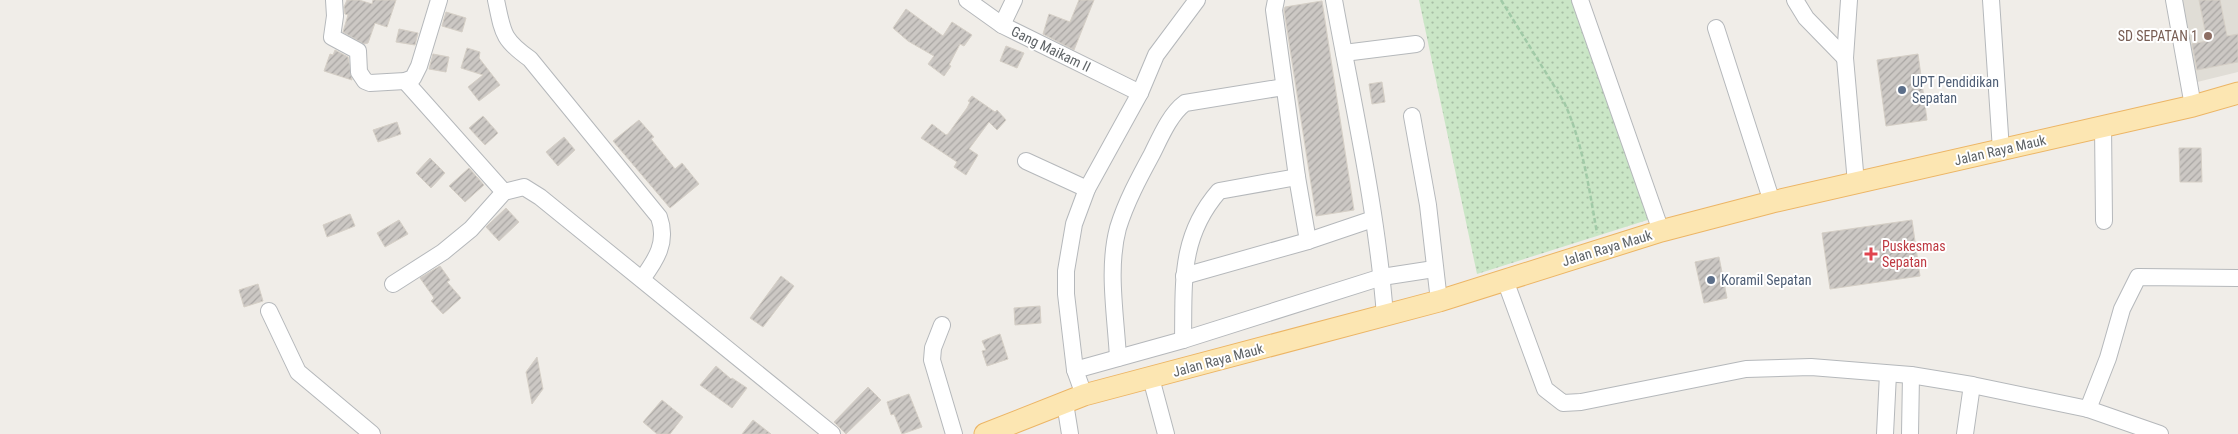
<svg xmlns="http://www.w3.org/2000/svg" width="2238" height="434" font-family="'Roboto Condensed',sans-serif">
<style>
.education{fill:#e0ddd6}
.grass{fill:url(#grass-dots)}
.building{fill:url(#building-hatch);stroke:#d5cfc6}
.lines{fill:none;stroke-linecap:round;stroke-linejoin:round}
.minor-casing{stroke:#b5b8bb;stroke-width:18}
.major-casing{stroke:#ecb565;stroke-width:23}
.path{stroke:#a1caa7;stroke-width:2.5;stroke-dasharray:5 2.5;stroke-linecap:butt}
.minor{stroke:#fff;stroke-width:16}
.major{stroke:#fce6b2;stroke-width:21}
.education-dot{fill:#8d6e63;stroke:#fff;stroke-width:2}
.service-dot{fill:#5c6f8a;stroke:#fff;stroke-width:2}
.health-dot{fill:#e0444e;stroke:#fff;stroke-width:2}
.labels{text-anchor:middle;stroke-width:4;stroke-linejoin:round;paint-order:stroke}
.education-label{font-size:14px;fill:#785e54;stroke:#fff;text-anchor:end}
.street-label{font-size:14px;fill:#5f6467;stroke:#fff}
.service-label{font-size:14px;fill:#4e5e75;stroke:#fff;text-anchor:start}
.health-label{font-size:14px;fill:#be3a42;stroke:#fff;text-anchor:start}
</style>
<defs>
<pattern id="grass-dots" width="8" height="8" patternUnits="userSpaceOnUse" patternTransform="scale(1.25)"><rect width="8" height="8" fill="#cae6c6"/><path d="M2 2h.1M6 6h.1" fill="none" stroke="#a7bea5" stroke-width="1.8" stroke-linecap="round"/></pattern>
<pattern id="building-hatch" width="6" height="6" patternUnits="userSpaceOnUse" patternTransform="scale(1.25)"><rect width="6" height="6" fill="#ccc8c4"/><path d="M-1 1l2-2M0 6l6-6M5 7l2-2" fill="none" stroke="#a9a6a3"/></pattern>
</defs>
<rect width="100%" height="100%" fill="#f0ede8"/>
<path class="education" d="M2169,0h69v72l-49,12z"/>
<path class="grass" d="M1419,0h169l72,216 -183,58z"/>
<g class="building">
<path d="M347,0h12l13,4 1,-4h23l-9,27 -12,-4 -7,20 -4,1 -21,-12 5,-17 -3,-1 -1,-7z"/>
<path d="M1079,0h15l-20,50 -31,-16 6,-20 21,8z"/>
<path d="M2199,0h21l7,36 11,-2v28l-41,8 -5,-26 15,-3z"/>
<path d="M1322,1l32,209 -38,6 -32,-206 1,-3z"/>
<path d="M906,9l37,27 9,-14 20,13 -8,11 -4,-2 -11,21 2,1 -7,10 -16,-12 6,-8 -26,-15 -15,-13z"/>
<path d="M446,12l20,6 -4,14 -20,-6z"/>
<path d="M399,29l19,4 -3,12 -19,-3z"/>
<path d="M1006,46l18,7 -7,15 -17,-7z"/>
<path d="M467,48l13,4 -1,6 21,27 -21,16 -11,-14 15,-12 -22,-7z"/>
<path d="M335,50l13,7 4,23 -28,-9 6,-17 3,1z"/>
<path d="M433,54l16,3 -3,15 -17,-3z"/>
<path d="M1918,54l9,66 -41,6 -9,-66z"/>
<path d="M1382,82l3,20 -13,2 -3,-20z"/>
<path d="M972,96l23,16 2,-2 9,10 -9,10 -8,-8 -20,27 9,6 -12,20 -12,-8 3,-5 -36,-24 11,-14 14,11 2,-1 19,-26 3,-6 -2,-1z"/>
<path d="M483,116l15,17 -13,12 -16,-17z"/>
<path d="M639,120l15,17 -3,2 24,30 7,-6 17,21 -29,24 -57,-67z"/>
<path d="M397,122l4,12 -23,8 -5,-12z"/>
<path d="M564,137l11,13 -17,16 -12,-14z"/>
<path d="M2179,148h22l1,34h-22z"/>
<path d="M430,158l15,15 -14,15 -15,-15z"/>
<path d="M469,168l15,17 -19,17 -16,-16z"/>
<path d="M506,208l13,14 -20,19 -13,-14z"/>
<path d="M350,214l5,12 -28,11 -4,-12z"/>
<path d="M399,220l9,14 -23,13 -8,-14z"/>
<path d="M1912,220l8,56 -90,13 -8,-56z"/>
<path d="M1719,257l8,41 -23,5 -9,-41z"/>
<path d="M440,266l10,14 -3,2 14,16 -18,16 -12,-13 3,-3 -14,-20z"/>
<path d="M781,276l13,10 -31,41 -13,-9z"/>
<path d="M258,284l5,17 -19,6 -5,-17z"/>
<path d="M1040,306l1,17 -26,2 -1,-17z"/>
<path d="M1000,334l8,25 -21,7 -5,-15 4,-1 -4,-9z"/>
<path d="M537,357l6,32 -11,15 -6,-32z"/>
<path d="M716,366l15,13 1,-1 15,10 -15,20 -32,-23z"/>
<path d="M868,387l13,13 -35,34 -12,-12z"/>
<path d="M909,394l13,33 -20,7 -8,-20 -3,1 -4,-13z"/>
<path d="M662,400l21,17 -13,17h-13l-14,-12z"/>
<path d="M753,420l18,14h-29z"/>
</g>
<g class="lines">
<g class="minor-casing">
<g id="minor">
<path d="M334,0l1,16 -3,21 26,14 1,21 6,9 5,2 35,-2 8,-3 6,-12 20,-66"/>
<path d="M496,0c7,33 6,39 34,59l129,158c9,25 -3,43 -17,62"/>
<path d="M967,0l35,25 138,68"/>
<path d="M1276,0l-2,10 23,167 11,64"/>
<path d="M1334,0c19,105 43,209 51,316"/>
<path d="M1580,0l81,231"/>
<path d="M1795,0l11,18 39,40"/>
<path d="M1849,0l-4,58 11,125"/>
<path d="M1991,0l10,150"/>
<path d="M2174,0l19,106"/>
<path d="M1002,25l12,-25"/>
<path d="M1716,28l56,174"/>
<path d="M1344,53l72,-9"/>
<path d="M405,81l99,111"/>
<path d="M1412,116l16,89 11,96"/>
<path d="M2103,125l1,96"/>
<path d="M1026,161l61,28"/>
<path d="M1184,276l124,-35 65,-22"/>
<path d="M1505,280l40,109 18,14 18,-1 165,-33 65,-2 100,8 61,10 116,24 72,25"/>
<path d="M393,284l50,-32 28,-23 33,-37 20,-5 16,10 292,237"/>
<path d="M269,311l29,61 74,62"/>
<path d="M942,325l-9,23 -1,12 22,74"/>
<path d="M1183,340c1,-57 -4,-103 36,-149l78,-14"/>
<path d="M1118,358c-2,-41 -11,-89 0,-130 8,-26 21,-50 34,-74 8,-16 18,-40 33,-51l99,-16"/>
<path d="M1075,370l108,-30 199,-63 52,-8"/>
<path d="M1151,378l15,56"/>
<path d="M1084,395l-9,-25 -9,-76v-23l8,-47 13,-35 53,-96 16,-38 41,-55"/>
<path d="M1065,403l5,31"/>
<path d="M2088,409l20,-51 14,-49 16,-32 100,1"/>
<path d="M1885,434l3,-60"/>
<path d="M1910,434l1,-59"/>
<path d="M1965,434l7,-49"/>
</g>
</g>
<g class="major-casing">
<path id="major" d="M985,434l99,-39 355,-94 222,-70 111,-29 421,-96 45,-13"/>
</g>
<path class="path" d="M1501,0l63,102c19,41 25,87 33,131"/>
<use href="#minor" class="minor"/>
<use href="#major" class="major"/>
</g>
<circle class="education-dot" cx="2208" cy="36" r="5"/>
<g class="service-dot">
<circle cx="1902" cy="90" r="5"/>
<circle cx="1711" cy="280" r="5"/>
</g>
<path class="health-dot" d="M1868.5 246.5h5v5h5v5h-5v5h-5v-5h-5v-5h5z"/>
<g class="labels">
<g class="education-label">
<text x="2198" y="41">SD SEPATAN 1</text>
</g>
<g class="street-label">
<text transform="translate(1051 49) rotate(26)" y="5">Gang Maikam II</text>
<text transform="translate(2000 150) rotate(-13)" y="5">Jalan Raya Mauk</text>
<text transform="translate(1607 248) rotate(-17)" y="5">Jalan Raya Mauk</text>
<text transform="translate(1218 360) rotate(-15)" y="5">Jalan Raya Mauk</text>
</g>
<g class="service-label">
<text x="1912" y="87">UPT Pendidikan<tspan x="1912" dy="16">Sepatan</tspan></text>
<text x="1721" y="285">Koramil Sepatan</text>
</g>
<g class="health-label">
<text x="1882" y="251">Puskesmas<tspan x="1882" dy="16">Sepatan</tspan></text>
</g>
</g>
</svg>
